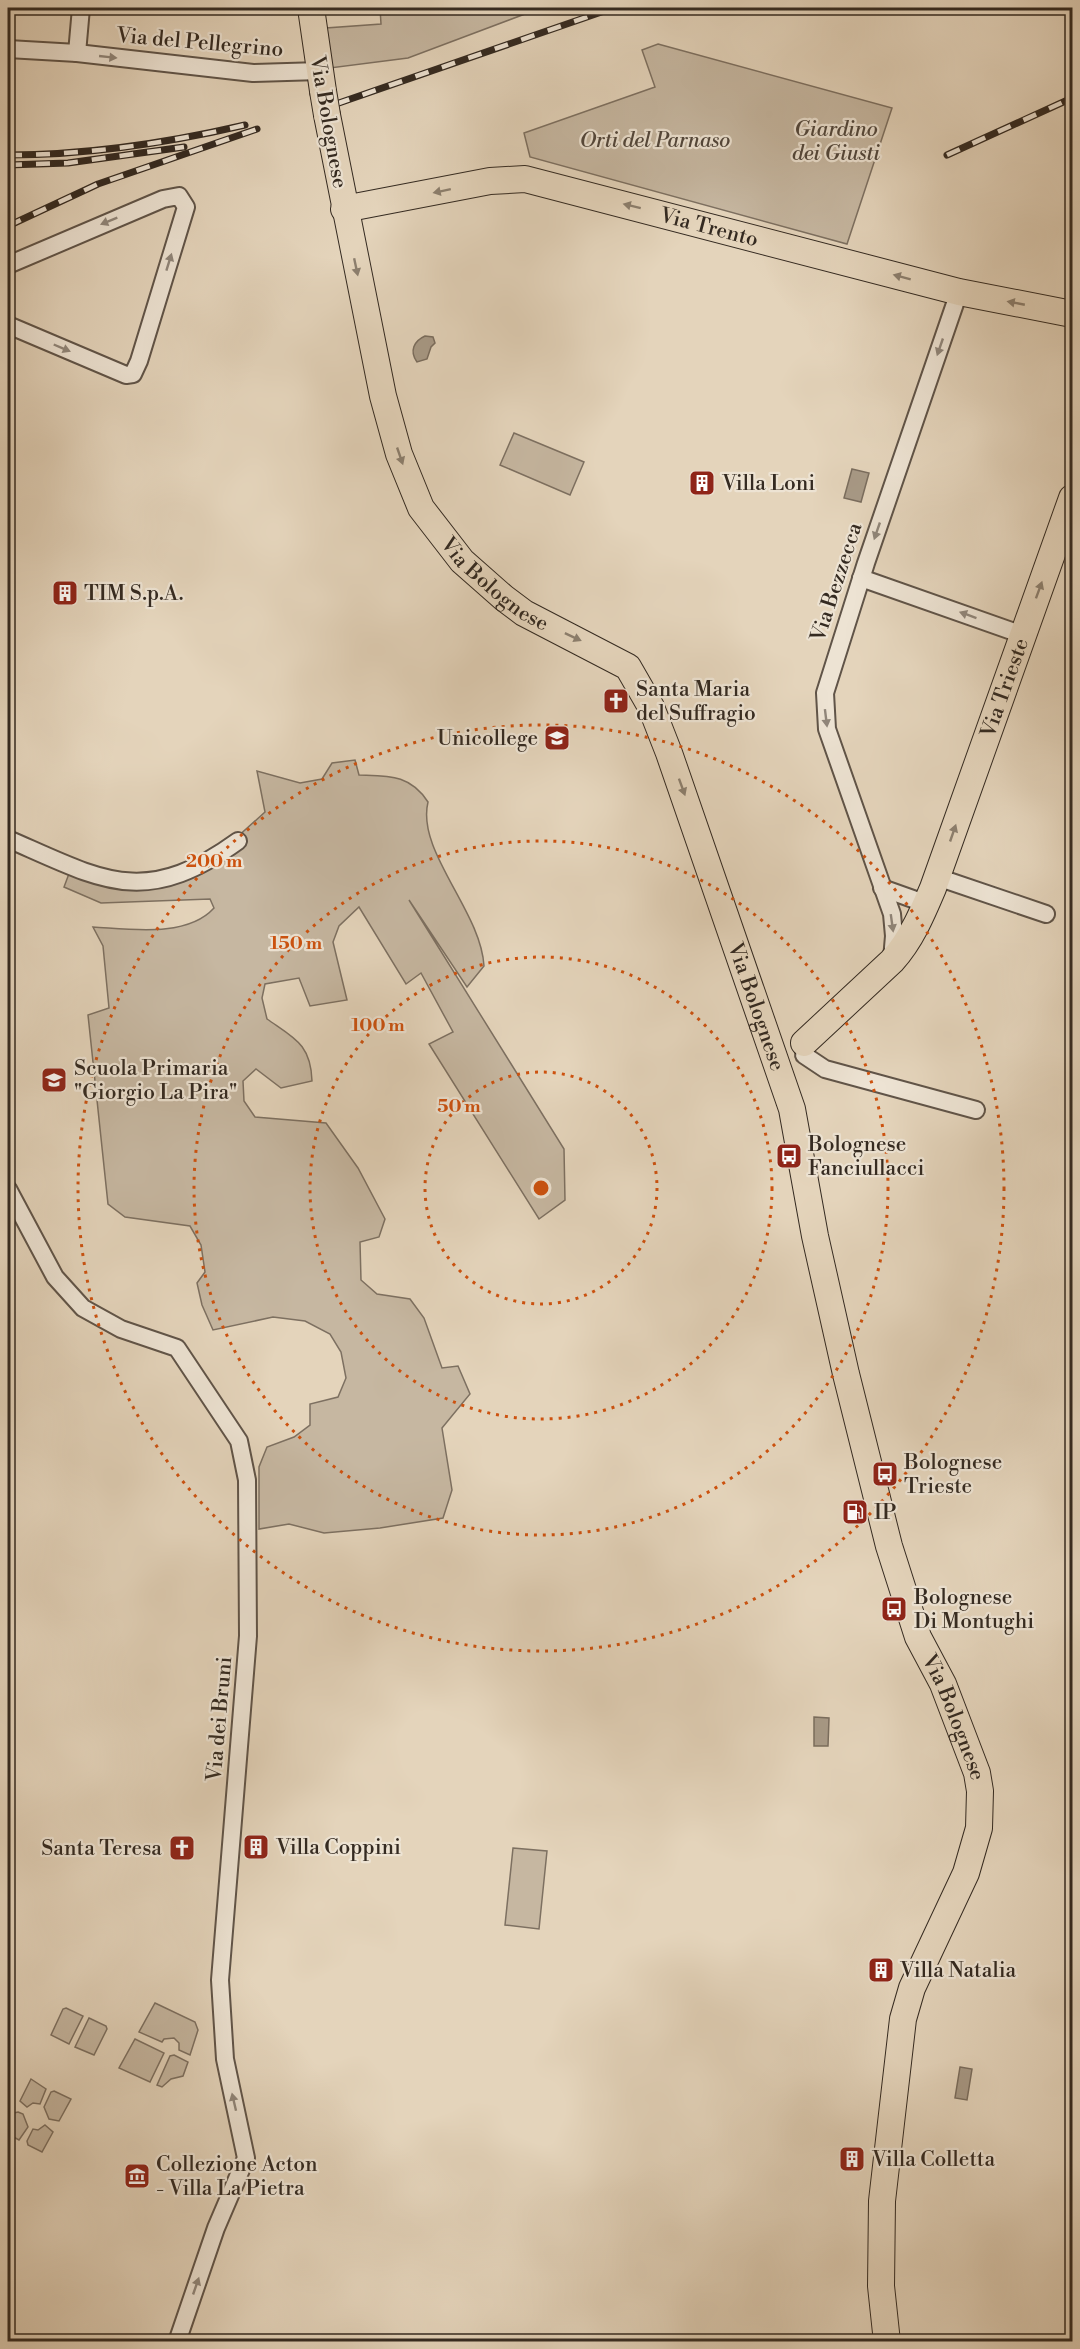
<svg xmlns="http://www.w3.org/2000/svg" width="1080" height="2349" font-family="'Libre Bodoni',serif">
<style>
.green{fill:#c6b7a1;stroke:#7d7061;stroke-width:1.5}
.water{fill:#a89a87;stroke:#7a6d5e;stroke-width:1.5}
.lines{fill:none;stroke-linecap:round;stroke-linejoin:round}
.minor-casing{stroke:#605448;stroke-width:20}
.primary-casing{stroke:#342a21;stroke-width:28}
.minor{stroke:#ede3d3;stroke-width:16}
.primary{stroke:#e4d4bb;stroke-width:26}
.rail-casing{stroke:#342a21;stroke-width:7}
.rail{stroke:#ede3d3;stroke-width:4.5;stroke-dasharray:14;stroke-linecap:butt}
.primary-bridge-casing{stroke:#342a21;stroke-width:28;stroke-linecap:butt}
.primary-bridge{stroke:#e4d4bb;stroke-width:26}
.oneway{fill:#90867a}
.oneway2{fill:#8c7f6e}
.ring{fill:none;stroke:#cd520f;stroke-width:3;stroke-dasharray:3 6}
.labels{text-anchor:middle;stroke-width:4.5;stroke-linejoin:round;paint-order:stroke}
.street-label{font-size:21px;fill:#342a21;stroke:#ede3d3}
.park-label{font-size:21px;font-style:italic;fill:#51463b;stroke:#ede3d3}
.poi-label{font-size:21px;fill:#342a21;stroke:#ede3d3;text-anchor:start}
.centre{fill:#cd520f;stroke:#ede3d3;stroke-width:3}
.ring-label{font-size:18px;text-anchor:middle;font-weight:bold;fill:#cd520f;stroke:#ede3d3;stroke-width:4.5;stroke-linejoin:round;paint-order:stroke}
</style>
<rect width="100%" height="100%" fill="#e4d4bb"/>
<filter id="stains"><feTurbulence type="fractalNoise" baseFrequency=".00333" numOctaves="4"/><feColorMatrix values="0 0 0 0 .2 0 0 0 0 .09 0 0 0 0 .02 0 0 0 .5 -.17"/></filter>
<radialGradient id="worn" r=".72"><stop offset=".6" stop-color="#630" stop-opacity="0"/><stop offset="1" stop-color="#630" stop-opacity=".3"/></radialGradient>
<g class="green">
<path d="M380,8h161l-133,50 -78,10 -4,-40 55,-4z"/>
<path d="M658,44l234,64 -45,136 -317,-87 -6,-24 131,-46 -13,-37z"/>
<path d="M514,433l70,29 -14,33 -70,-30z"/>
<path d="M355,760l4,15c29,1 51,-1 69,27 -12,49 53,109 56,164l-17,21 -58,-87 155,249 1,51 -26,19 -110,-175 24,-12 -32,-59 -15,11 -47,-77 -20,19 -6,16 14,58 -37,6 -11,-28 -34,6 -3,14 5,21c27,19 44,25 45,62l-31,7 -25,-19 -13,12 1,20 11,16 71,6 32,45 27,51 -6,18 -19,5 1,38 16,14 33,5 14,19 18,50 16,-2 12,28 -28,34 10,62 -9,28 -63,10 -56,5 -35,-9 -30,5v-62l8,-20 27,-10 16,-12v-21l28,-7 8,-19 -5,-26 -11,-18 -25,-13 -32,-4 -60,13 -11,-25 -5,-22 8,-11 -4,-27 -11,-19 -65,-9 -17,-13 -20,-189 21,-7 -6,-62 -10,-19c37,2 94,11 121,-19l-4,-9 -109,4 -37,-16 6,-16 32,15 27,2 66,-13 70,-63 -8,-41 43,12 22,-4 10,-16z"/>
<path d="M513,1848l34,3 -8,78 -34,-4z"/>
<path d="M155,2003l40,19 3,8 -8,25 -11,-5v-7l-5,-5 -10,1 -2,3 -23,-10z"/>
<path d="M66,2008l17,8 -14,28 -18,-9 12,-26z"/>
<path d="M89,2018l17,8 1,3 -13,26 -19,-8z"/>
<path d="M135,2039l29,14 -14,29 -31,-14z"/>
<path d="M174,2055l14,7 -5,14 -12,3 -9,8 -5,-2 13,-29z"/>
<path d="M31,2079l15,10 -6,15 -7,-1 -6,4 -7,-6z"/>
<path d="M54,2091l17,8 -12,22 -10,-2 -5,-12 7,-15z"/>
<path d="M18,2112l5,2 5,13 -9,13 -11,-6v-8l6,-13z"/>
<path d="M45,2125l8,7 -11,20 -14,-7 -1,-4 6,-12 5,1z"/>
</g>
<g class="water">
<path d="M425,336l8,1 2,6 -4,4 -4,12 -10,3c-8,-11 -3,-21 8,-26z"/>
<path d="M852,469l17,4 -8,29 -17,-4z"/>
<path d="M814,1717l15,1 -1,28h-14z"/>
<path d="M960,2067l12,2 -5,31 -12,-2z"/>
</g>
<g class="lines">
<g class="minor-casing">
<g id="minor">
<path d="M8,49l69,4 176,20 67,-2"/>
<path d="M77,53l4,-45"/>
<path d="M8,265l155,-66 16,-3 7,11 -47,154 -6,13 -7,1 -118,-50"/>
<path d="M861,578l162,57"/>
<path d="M8,839c94,41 136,70 230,2"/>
<path d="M937,877l109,37"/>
<path d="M882,888l45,16"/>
<path d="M892,959l2,-23 -2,-22 -65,-185 -2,-36 41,-130 93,-271"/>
<path d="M804,1055l21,14 151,41"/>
<path d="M8,1189l47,88 28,31 38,21 56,19 62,93 8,39 1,156 -28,344 5,79 21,99 -30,70 -39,114"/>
</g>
</g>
<g class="primary-casing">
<g id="primary">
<path d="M311,8l12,83"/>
<path id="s1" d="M327,115l56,281 16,58 22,54 41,53 42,37 20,15 104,54 23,40 18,46 123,356 23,127 31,138 43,172 29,91 25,47 34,89 3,18 -1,37 -13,45 -54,115 -9,31 -21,182 -1,85 6,56"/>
<path id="s2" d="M344,209l146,-28 35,-2 434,113 113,22"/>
<path id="s3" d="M804,1043l88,-82c19,-21 30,-47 41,-73l139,-390"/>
</g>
</g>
<use href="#minor" class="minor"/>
<use href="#primary" class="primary"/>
<g class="rail-casing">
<g id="rail">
<path d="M336,104l277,-96"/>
<path d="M8,155c80,0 159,-12 237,-30"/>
<path d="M947,155l125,-57"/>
<path d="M8,165l60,-2 116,-16"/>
<path d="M8,226l90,-42 159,-55"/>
</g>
</g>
<use href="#rail" class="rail"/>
<g class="primary-bridge-casing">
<path id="primary-bridge" d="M323,91l4,24"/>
</g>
<use href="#primary-bridge" class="primary-bridge"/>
</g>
<defs><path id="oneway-solid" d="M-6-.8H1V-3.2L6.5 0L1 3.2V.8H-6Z" transform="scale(1.5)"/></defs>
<g class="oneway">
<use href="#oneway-solid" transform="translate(108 57) rotate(6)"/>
<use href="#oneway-solid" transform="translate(109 221) rotate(158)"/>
<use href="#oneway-solid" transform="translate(169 262) rotate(-73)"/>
<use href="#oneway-solid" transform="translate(940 347) rotate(109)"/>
<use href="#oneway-solid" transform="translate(62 348) rotate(23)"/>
<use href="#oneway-solid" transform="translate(877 531) rotate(109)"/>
<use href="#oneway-solid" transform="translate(968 615) rotate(-160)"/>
<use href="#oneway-solid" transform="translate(826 718) rotate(83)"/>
<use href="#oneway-solid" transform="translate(892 923) rotate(82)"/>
<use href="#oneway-solid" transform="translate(234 2102) rotate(-103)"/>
<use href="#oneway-solid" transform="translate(196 2286) rotate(-71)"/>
</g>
<g class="oneway2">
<use href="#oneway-solid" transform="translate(442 191) rotate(168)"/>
<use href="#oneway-solid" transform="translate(632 206) rotate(-166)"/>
<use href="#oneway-solid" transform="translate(356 267) rotate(78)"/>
<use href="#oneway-solid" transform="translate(902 277) rotate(-165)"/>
<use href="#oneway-solid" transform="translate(1016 303) rotate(-169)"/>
<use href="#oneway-solid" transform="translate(400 456) rotate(71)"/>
<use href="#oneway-solid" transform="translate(1039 590) rotate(-70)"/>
<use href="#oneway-solid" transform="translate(573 637) rotate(25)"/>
<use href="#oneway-solid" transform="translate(682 787) rotate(70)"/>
<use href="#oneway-solid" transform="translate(953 833) rotate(-71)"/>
</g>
<g class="ring">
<circle cx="541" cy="1188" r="116"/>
<circle cx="541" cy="1188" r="231"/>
<circle cx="541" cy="1188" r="347"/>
<circle cx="541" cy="1188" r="463"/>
</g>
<defs>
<g id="building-square" transform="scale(1.35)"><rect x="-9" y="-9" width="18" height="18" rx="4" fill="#8f2418" stroke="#ede3d3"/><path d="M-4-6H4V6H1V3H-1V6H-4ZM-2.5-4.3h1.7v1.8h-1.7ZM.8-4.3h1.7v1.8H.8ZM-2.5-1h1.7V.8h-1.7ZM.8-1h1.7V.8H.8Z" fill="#fff"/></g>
<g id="church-square" transform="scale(1.35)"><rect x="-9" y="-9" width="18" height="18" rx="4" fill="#8f2418" stroke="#ede3d3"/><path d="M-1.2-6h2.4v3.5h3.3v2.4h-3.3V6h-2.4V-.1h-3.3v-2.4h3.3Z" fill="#fff"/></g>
<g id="university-square" transform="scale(1.35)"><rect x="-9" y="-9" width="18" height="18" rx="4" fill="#8f2418" stroke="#ede3d3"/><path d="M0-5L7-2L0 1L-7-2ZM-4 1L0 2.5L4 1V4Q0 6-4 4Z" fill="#fff"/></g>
<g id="school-square" transform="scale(1.35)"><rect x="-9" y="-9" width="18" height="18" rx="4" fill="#8f2418" stroke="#ede3d3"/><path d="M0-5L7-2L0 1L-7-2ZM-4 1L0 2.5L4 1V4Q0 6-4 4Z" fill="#fff"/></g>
<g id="bus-square" transform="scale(1.35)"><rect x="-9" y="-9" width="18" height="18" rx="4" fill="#8f2418" stroke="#ede3d3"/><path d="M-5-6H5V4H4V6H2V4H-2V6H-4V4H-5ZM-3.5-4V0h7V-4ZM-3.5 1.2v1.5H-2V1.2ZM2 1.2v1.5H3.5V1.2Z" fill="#fff"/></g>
<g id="fuel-square" transform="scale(1.35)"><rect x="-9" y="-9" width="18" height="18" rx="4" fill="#8f2418" stroke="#ede3d3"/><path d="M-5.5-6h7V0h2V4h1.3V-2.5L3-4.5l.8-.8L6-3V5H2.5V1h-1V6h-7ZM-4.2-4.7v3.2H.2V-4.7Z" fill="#fff"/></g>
<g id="museum-square" transform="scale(1.35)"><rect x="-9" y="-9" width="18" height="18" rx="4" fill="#8f2418" stroke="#ede3d3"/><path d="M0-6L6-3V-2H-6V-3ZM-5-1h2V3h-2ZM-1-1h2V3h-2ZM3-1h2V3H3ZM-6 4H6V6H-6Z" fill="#fff"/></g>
</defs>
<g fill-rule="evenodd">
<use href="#building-square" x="702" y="483"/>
<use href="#building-square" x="65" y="593"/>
<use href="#church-square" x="616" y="701"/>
<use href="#university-square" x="557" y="738"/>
<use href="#school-square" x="54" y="1080"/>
<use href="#bus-square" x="789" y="1156"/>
<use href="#bus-square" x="885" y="1474"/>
<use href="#fuel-square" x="855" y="1512"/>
<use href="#bus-square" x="894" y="1609"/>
<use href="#building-square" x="256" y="1847"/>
<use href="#church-square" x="182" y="1848"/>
<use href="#building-square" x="881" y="1970"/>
<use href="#building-square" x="852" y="2159"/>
<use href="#museum-square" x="137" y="2176"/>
</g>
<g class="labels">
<g class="street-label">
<text transform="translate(200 42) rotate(5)" y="7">Via del Pellegrino</text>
<text transform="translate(329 122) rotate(80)" y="7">Via Bolognese</text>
<text dy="7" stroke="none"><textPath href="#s2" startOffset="374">Via Trento</textPath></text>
<text dy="7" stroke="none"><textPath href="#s1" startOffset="512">Via Bolognese</textPath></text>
<text transform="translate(836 582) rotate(-72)" y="7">Via Bezzecca</text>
<text dy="7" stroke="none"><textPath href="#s3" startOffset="417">Via Trieste</textPath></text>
<text dy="7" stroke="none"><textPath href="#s1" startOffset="1034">Via Bolognese</textPath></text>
<text transform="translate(219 1719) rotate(-85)" y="7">Via dei Bruni</text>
<text dy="7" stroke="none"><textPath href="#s1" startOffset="1774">Via Bolognese</textPath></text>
</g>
<g class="park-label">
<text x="836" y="136">Giardino<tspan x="836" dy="24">dei Giusti</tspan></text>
<text x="655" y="147">Orti del Parnaso</text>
</g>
<g class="poi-label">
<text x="722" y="490">Villa Loni</text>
<text x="84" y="600">TIM S.p.A.</text>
<text x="636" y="696">Santa Maria<tspan x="636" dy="24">del Suffragio</tspan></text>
<text x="538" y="745" text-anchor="end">Unicollege</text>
<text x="74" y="1075">Scuola Primaria<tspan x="74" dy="24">"Giorgio La Pira"</tspan></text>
<text x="808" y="1151">Bolognese<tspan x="808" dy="24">Fanciullacci</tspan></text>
<text x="904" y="1469">Bolognese<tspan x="904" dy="24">Trieste</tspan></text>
<text x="874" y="1519">IP</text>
<text x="914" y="1604">Bolognese<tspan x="914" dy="24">Di Montughi</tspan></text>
<text x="276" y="1854">Villa Coppini</text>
<text x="162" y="1855" text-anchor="end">Santa Teresa</text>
<text x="900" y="1977">Villa Natalia</text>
<text x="872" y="2166">Villa Colletta</text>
<text x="156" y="2171">Collezione Acton<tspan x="156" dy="24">- Villa La Pietra</tspan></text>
</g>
</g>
<circle cx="541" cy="1188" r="9" class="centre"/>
<g class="ring-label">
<text x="214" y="867">200 m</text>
<text x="296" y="949">150 m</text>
<text x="378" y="1031">100 m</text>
<text x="459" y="1112">50 m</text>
</g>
<rect width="1080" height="2349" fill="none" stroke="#e4d4bb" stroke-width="30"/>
<rect x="9" y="9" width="1062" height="2331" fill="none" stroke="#342a21" stroke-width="3"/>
<rect x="15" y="15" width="1050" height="2319" fill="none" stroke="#342a21" stroke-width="1.5"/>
<rect width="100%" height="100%" filter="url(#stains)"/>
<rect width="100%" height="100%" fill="url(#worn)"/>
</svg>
